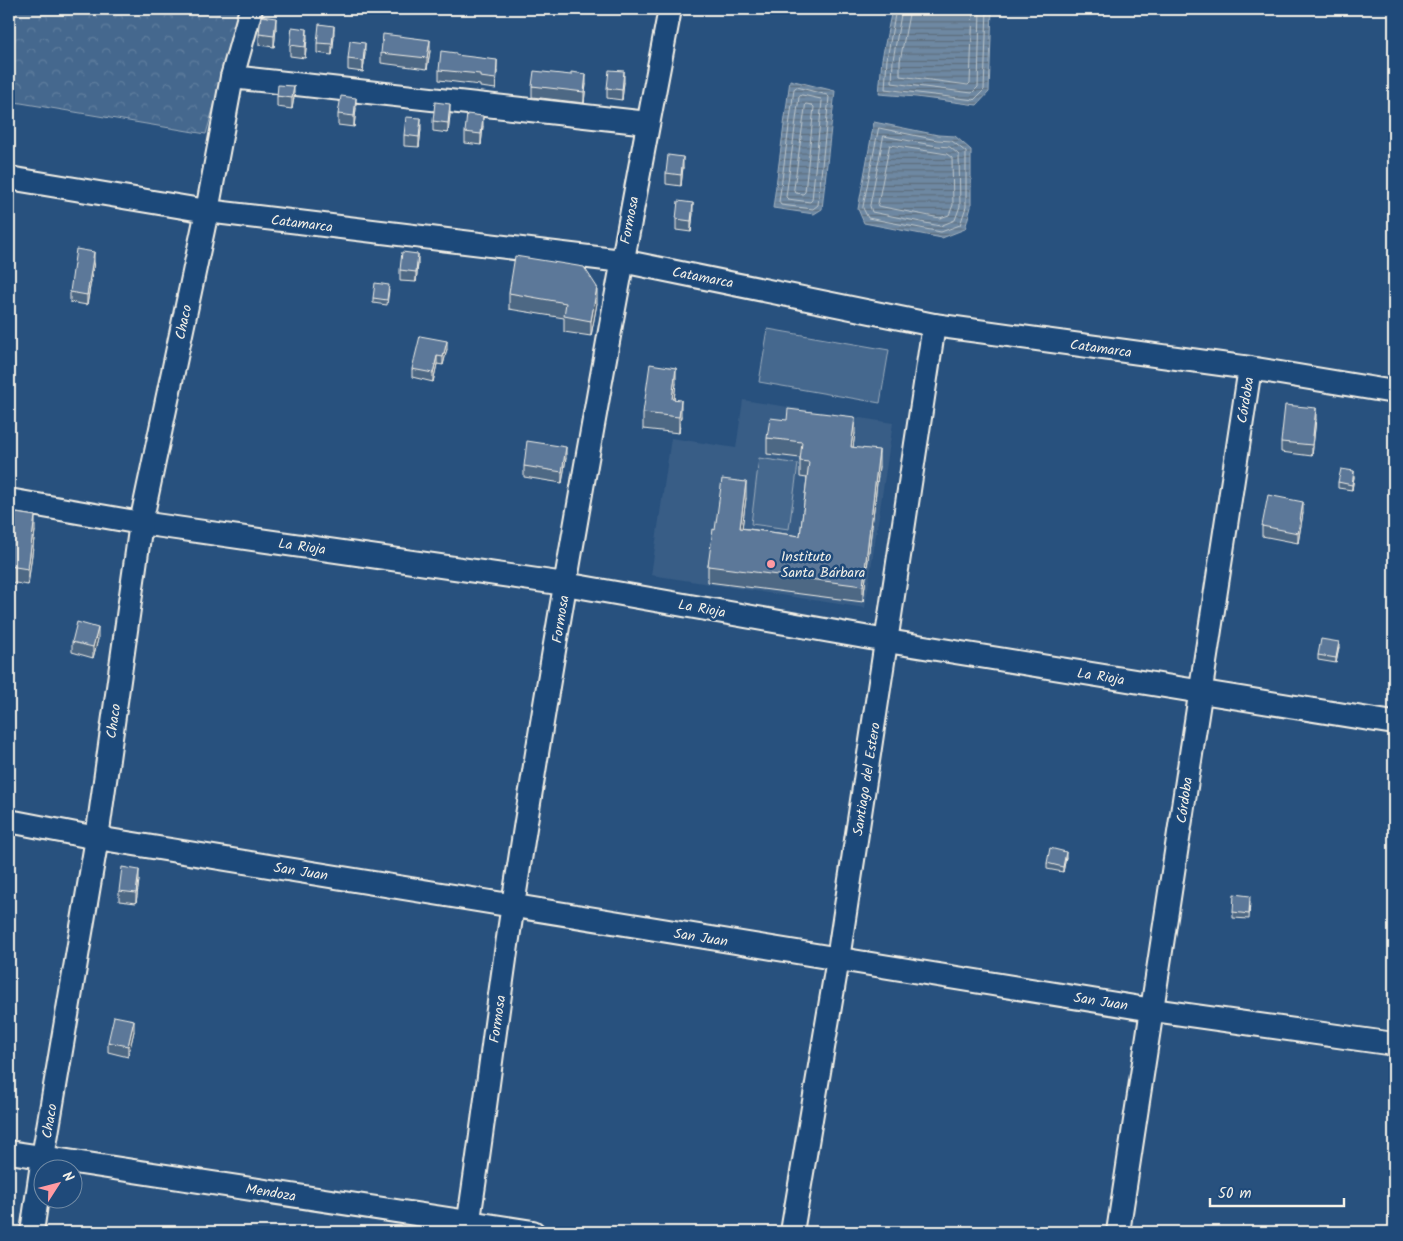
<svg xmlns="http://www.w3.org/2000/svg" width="1403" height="1241" font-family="Kalam,sans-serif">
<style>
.built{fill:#375d86}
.forest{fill:url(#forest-crowns);stroke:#9cacbb}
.pitch{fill:#45688e;stroke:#9cacbb}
.water{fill:url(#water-rules);stroke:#a4b2be}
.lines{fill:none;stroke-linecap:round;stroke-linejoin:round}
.shore{stroke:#bec7cc;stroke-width:1}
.minor-casing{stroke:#f4f1e8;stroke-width:26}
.minor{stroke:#1f4a7a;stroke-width:22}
.wall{fill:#4e6784;stroke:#f4f1e8}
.shaded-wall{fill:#40546b;stroke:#f4f1e8}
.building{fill:#5b7899;stroke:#f4f1e8}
.poi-dot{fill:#ff9aa2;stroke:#1f4a7a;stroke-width:2}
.labels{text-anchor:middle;stroke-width:5;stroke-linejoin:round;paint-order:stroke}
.street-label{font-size:14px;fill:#f4f1e8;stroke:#1f4a7a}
.poi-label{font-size:14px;fill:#f4f1e8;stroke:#1f4a7a;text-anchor:start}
</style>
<defs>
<pattern id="forest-crowns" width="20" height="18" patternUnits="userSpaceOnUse" patternTransform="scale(1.25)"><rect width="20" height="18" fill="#45688e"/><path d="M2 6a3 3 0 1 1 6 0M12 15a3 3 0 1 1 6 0" fill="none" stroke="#607e9e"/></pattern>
<pattern id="water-rules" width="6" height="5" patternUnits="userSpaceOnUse" patternTransform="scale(1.25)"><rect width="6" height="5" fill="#6e88a2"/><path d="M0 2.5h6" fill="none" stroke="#5f6e7d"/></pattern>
</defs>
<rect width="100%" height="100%" fill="#28517e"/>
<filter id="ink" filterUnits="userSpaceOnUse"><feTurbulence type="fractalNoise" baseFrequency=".02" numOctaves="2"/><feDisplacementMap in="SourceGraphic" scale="10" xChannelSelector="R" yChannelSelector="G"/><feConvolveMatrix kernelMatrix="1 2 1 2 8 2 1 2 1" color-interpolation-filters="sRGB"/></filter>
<g filter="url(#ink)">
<path class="built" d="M743,400l150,23 -28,185 -214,-33 20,-137 65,10z"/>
<path class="forest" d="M9,9h232l-35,125 -197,-33z"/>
<g class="pitch">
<path d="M768,329l121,21 -9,53 -121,-21z"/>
<path d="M759,458l39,6 -9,65 -38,-5z"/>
</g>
<g class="water">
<path d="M892,9h100l-3,83 -12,13 -61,-8 -37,-3 3,-35z"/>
<path d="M790,80l45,11 -13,118 -8,5 -41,-6z"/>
<path d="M874,122l64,13 17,1 16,14v57l-6,22 -23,9 -78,-15 -6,-14z"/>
</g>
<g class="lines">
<g class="shore">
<path d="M896,9l-9,50 -2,30 89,11 10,-10 3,-81"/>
<path d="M902,9l-9,51 -1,23 80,10 6,-6 2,-78"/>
<path d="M910,9l-10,52v15l68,9 2,-2 3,-74"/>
<path d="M797,87l30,8 2,2 -11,108 -5,4 -32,-4 -2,-3 15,-113z"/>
<path d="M802,95l19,4 1,2 -10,99 -2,2 -22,-3 -2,-2 13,-100z"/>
<path d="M806,104l6,1 2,2 -9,85 -2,2 -7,-1 -2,-3z"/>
<path d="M879,128l58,12 15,1 14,11v55l-6,18 -19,7 -73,-14 -5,-10z"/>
<path d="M884,136l53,10 13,1 9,8 1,51 -5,14 -15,6 -68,-14 -2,-6z"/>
<path d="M890,145l57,9 5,4 1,47 -4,10 -9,3 -62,-12z"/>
</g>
<g class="minor-casing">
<g id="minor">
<path d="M232,77l19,-68"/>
<path d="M9,178l198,33 415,50 312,64 316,43 144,24"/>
<path d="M9,500l132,23 424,61 322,57 507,82"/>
<path d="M9,821l88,17 1056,172 241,34"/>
<path d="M9,1152l524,80"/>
<path d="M32,1232l11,-75 54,-319 44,-315 66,-312 25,-134 416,46"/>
<path d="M467,1232c17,-108 29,-218 46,-327 46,-300 100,-598 157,-896"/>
<path d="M792,1232l46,-273 96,-634"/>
<path d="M1118,1232l132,-864"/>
</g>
</g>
<use href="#minor" class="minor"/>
</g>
<g class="wall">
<path d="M276,29l-2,18 -15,-2v-11z"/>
<path d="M334,37l-2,18 -15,-2v-10z"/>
<path d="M307,39l-2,19 -15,-2v-11z"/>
<path d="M430,51l-3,18 -46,-6v-10z"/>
<path d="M365,53l-2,19 -15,-2v-11z"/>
<path d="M456,55l41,16 -1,18 -16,-2v-2l-41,-5v-10z"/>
<path d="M624,82l-2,18 -15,-2v-10z"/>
<path d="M586,84l-2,19 -52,-6v-11z"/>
<path d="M277,96l17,1 -2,12 -15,-2z"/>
<path d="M356,108l-2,19 -16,-2v-11z"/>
<path d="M450,115l-2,18 -15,-2v-10z"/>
<path d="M483,126l-2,19 -16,-2v-11z"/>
<path d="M421,129l-2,18 -15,-1v-11z"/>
<path d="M683,167l-2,19 -15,-2v-11z"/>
<path d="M693,213l-2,19 -15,-2v-11z"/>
<path d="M94,262l-7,43 -17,-3v-10z"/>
<path d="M418,264l-2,18 -16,-1v-11z"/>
<path d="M389,290l-2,15 -14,-2v-5z"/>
<path d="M509,293l88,10 -6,33 -27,-4v-14l-55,-9z"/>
<path d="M447,349l-4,16 -6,-1 -4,18 -21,-5v-8z"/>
<path d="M676,383l-2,16 7,17 -2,17 -36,-4v-16z"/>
<path d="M1316,419l-4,37 -31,-4v-10z"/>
<path d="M855,433l-2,14 26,19 -16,136 -155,-20v-16l7,-36 31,-32 -4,30 58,8 7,-58 -7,-1v-19l-33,-4v-16z"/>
<path d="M566,458l-4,25 -38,-6v-11z"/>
<path d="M1354,477l-2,13 -14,-2v-6z"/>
<path d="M9,512l26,19 -7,54 -19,-3z"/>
<path d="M1303,513l-5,30 -36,-7v-10z"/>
<path d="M98,639l-5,19 -21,-6v-10z"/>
<path d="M1339,647l-3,16 -18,-3v-5z"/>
<path d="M1066,857l-3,15 -16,-3v-6z"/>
<path d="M139,880l-3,23 -17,-2v-10z"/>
<path d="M1250,901l-1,18 -16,-1v-6z"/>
<path d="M134,1031l-6,26 -20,-5v-10z"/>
</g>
<g class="shaded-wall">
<path d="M276,18v11l-2,18v-11z"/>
<path d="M334,26v11l-2,18v-11z"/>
<path d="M307,29v10l-2,19v-11z"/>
<path d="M430,40v11l-3,18v-11z"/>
<path d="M365,43v10l-2,19v-11z"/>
<path d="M497,60v11l-1,18v-10z"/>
<path d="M624,71v11l-2,18v-10z"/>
<path d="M586,74v10l-2,19v-11z"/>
<path d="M294,86v11l-2,12v-11z"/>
<path d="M356,98v10l-2,19v-11z"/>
<path d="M450,104v11l-2,18v-10z"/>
<path d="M483,116v10l-2,19v-11z"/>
<path d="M421,118v11l-2,18v-10z"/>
<path d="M683,157v10l-2,19v-11z"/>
<path d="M693,203v10l-2,19v-11z"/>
<path d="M94,252v10l-7,43v-10z"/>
<path d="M418,254v10l-2,18v-10z"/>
<path d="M597,287v16l-6,33v-15z"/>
<path d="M447,341v8l-4,16v-8z"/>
<path d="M437,356v8l-4,18v-9z"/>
<path d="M676,368v15l-4,32v-16z"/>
<path d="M681,400v16l-2,17v-16z"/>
<path d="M1316,408v11l-4,37v-11z"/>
<path d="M855,417v16l-4,29v-15z"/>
<path d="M566,447v11l-4,25v-11z"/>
<path d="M879,450v16l-16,136v-16z"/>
<path d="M1354,471v6l-2,13v-5z"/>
<path d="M746,482v16l-6,46v-16z"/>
<path d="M1303,502v11l-5,30v-10z"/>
<path d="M35,516v15l-7,54v-16z"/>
<path d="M98,628v11l-5,19v-11z"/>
<path d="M1339,642v5l-3,16v-5z"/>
<path d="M1066,852v5l-3,15v-5z"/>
<path d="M139,870v10l-3,23v-10z"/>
<path d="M134,1020v11l-6,26v-11z"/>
</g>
<g class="building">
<path d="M261,16l15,2 -2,18 -15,-2z"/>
<path d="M319,24l15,2 -2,18 -15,-1z"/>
<path d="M292,27l15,2 -2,18 -15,-2z"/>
<path d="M383,34l47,6 -3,18 -46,-5z"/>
<path d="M350,41l15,2 -2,18 -15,-2z"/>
<path d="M441,51l15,2v2l41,5 -1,19 -16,-2v-3l-41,-4z"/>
<path d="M609,70l15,1 -2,19 -15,-2z"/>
<path d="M534,71l37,4v-3l15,2 -2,18 -52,-6z"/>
<path d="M278,85l16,1 -2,12 -15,-2z"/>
<path d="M341,96l15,2 -2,18 -16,-2z"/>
<path d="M435,102l15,2 -2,19 -15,-2z"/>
<path d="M467,114l16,2 -2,18 -16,-2z"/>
<path d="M406,117l15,1 -2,19 -15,-2z"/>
<path d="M668,155l15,2 -2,18 -15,-2z"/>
<path d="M678,201l15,2 -2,18 -15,-2z"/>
<path d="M76,249l18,3 -7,43 -17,-3z"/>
<path d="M402,252l16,2 -2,18 -16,-2z"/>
<path d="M515,256l69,11 13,20 -6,34 -27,-5 2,-13 -57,-10z"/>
<path d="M375,283l14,2 -2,15 -14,-2z"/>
<path d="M420,336l27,5 -4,16 -6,-1 -4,17 -21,-4z"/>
<path d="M650,364l26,4 -4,31 9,1 -2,17 -36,-4z"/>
<path d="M1285,405l31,3 -4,37 -31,-3z"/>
<path d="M788,409l67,8 -4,30 28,3 -16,136 -155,-20 5,-37 2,1 7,-51 24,3 -6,46 60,8 9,-74 -9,-1 2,-19 -35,-4 3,-20 17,2z"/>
<path d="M527,441l39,6 -4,25 -38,-6z"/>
<path d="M1341,469l13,2 -2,14 -14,-3z"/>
<path d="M1268,495l35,7 -5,31 -36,-7z"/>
<path d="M9,512l26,4 -7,53 -19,-3z"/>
<path d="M77,622l21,6 -5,19 -21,-5z"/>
<path d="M1321,639l18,3 -3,16 -18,-3z"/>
<path d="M1050,848l16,4 -3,15 -16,-4z"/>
<path d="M122,867l17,3 -3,23 -17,-2z"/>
<path d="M1234,894l16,2 -1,18 -16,-2z"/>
<path d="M114,1016l20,4 -6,26 -20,-4z"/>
</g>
</g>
<circle class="poi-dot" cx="771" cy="564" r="5"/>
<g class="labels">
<g class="street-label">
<text transform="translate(629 220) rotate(-79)" y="5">Formosa</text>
<text transform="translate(302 223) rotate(7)" y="5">Catamarca</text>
<text transform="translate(703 277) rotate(11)" y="5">Catamarca</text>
<text transform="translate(183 322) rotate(-78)" y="5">Chaco</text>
<text transform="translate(1101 348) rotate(8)" y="5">Catamarca</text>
<text transform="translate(1245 400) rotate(-81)" y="5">Córdoba</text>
<text transform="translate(302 546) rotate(8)" y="5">La Rioja</text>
<text transform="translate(702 608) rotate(10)" y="5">La Rioja</text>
<text transform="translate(560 619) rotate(-81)" y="5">Formosa</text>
<text transform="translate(1101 676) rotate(9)" y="5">La Rioja</text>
<text transform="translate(113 721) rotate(-82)" y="5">Chaco</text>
<text transform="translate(866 779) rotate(-81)" y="5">Santiago del Estero</text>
<text transform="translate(1184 800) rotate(-82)" y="5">Córdoba</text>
<text transform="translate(301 871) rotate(9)" y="5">San Juan</text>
<text transform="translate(701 937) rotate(9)" y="5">San Juan</text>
<text transform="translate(1101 1001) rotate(9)" y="5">San Juan</text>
<text transform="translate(497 1019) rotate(-82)" y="5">Formosa</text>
<text transform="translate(49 1121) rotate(-80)" y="5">Chaco</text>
<text transform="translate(271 1192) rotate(9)" y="5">Mendoza</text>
</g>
<g class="poi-label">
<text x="781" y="561">Instituto<tspan x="781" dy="16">Santa Bárbara</tspan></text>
</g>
</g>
<rect width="1403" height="1241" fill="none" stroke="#1f4a7a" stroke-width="30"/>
<rect x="15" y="15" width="1373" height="1211" fill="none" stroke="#f4f1e8" stroke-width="2" filter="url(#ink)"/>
<g transform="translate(58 1184) rotate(54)"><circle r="24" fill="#1f4a7a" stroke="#748da6"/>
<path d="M0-4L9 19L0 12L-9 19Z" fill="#ff9aa2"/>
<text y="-8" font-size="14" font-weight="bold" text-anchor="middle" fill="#f4f1e8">N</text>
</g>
<path d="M1210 1198v8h134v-8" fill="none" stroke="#f4f1e8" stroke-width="2.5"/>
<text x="1218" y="1198" font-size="15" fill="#f4f1e8" stroke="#1f4a7a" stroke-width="4" paint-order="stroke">50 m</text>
</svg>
